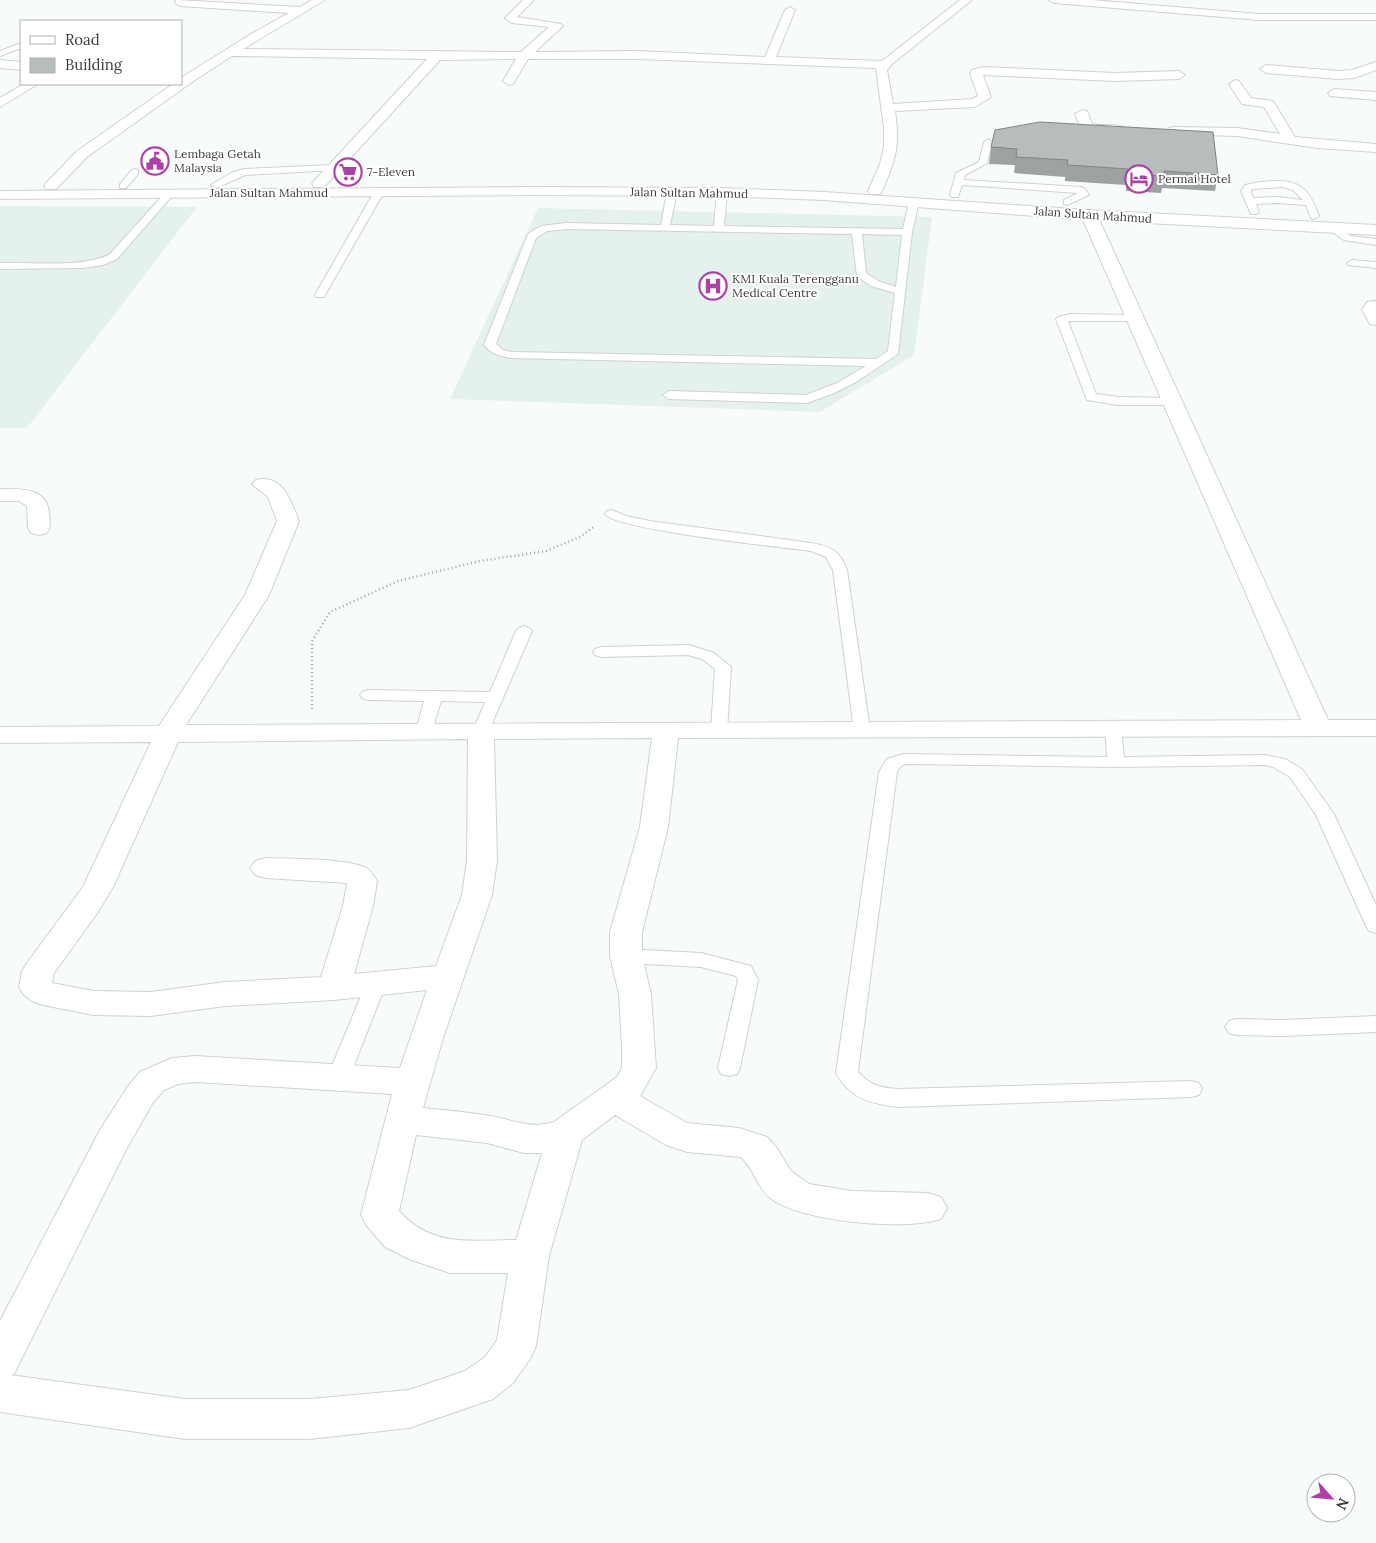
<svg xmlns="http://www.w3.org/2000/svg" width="1376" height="1543" font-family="Lora,serif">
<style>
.built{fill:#e4f1ec}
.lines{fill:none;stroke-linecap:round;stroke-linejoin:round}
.lane-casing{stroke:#cdd2d0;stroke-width:2}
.street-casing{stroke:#cdd2d0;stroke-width:2}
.highway-casing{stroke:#cdd2d0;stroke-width:2}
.path{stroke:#a1a5a4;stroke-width:2.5;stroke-dasharray:1 3;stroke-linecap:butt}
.lane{fill:#fff;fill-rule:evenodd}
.street{fill:#fff;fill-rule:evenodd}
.highway{fill:#fff;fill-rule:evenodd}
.wall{fill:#9da2a2}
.building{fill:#b7bcbc;stroke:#808484}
.labels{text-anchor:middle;stroke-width:4;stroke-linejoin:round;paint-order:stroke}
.far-poi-label{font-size:12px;fill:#3b3d3c;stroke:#fff;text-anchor:start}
.far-street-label{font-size:12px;fill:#3b3d3c;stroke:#fff}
</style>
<rect width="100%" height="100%" fill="#f7fcfa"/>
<g class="built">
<path d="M0,206l197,1 -170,221h-27z"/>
<path d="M538,208l394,9 -18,138 -94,57 -370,-13z"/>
</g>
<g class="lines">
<g class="lane-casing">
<g id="lane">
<path d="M21,43v5l-21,8v-5z"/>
<path d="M988,139l4,3 -5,21 -22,12 -1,5 117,7 3,1 5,7 -22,10 -3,-1v-4l14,-7 -116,-8 -4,12h-6l-2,-2 6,-22 23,-11 5,-20z"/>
<path d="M333,165l5,3 -2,2 -91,5 -26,12 -3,1 -5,-3 20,-12 13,-4z"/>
<path d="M135,169l3,1v4l-12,14h-6v-4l12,-14z"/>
<path d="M1260,182c35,-3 47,0 59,34l-5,3 -3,-1 -5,-13 -29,-2 -21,1 3,8 -2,2h-6l-10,-23 4,-6zM1283,187l10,3 10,10 -26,-3 -24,1 -2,-7 1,-2z"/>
<path d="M379,189l5,3 -59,103 -1,2h-8l-1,-2 59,-103z"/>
<path d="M672,189l5,3 -7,33 44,1 3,-34 5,-3 5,3 -3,34 179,3 6,-27 2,-2h6l2,2 -7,30 -14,122 -42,28 -22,11 -27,10 -138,-4 -6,-4 6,-4 137,4 31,-12 29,-17 -355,-8c-11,-2 -19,-4 -27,-13l44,-111 13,-8 25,-3 95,2 6,-33zM566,229l286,5 5,42 14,10 24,7 -7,58 -12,8 -365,-7 -8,-2 -7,-6 40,-106 11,-7zM862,234l40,1 -6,52 -18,-6 -12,-8z"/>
<path d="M169,191l3,1v4l-55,63 -14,6 -20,3 -83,1v-6c34,-1 79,5 109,-8l57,-63z"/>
<path d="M1333,225l18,11 25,3v6l-32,-5 -14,-10 -2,-2z"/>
<path d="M1352,260l24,2v6l-28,-3 -1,-2z"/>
<path d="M1071,314l64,1 6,3 -6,3h-67l28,73 22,3 55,1 4,1 2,3 -2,3h-59l-31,-5 -31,-81 2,-2z"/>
<path d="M612,510l14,6 24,5 161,22c19,3 30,8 36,27l23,160 -2,4h-12l-2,-4 -21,-160 -7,-13 -15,-6c-30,-4 -194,-21 -206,-37l2,-3z"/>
<path d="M524,626l5,2 3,3 -45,104h-12l-2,-4 12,-29 -44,-1 -9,30 -2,4h-12l-2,-4 8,-30 -56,-1 -6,-2 -2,-3 2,-3 6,-2 122,2 26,-61 3,-3z"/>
<path d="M689,645l25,8 17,14 -4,63 -2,4h-12l-2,-4 4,-61 -13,-10 -14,-4 -87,2 -6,-2 -2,-3 2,-3 6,-2z"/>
<path d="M1113,723l6,1 2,4 3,29 141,-2 20,4 17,10 32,45 42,91v28l-7,-2 -3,-5 -50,-111 -26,-38 -17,-10 -8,-2 -149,2 -211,-3 -5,3 -3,5 -39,299c12,15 23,17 41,18l292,-8 8,2 3,6 -3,6 -8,2 -292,10c-27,-3 -49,-8 -63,-34l43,-301 8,-13 16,-5 204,3 -2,-29 2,-4z"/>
<path d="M626,949l75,4 50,13 7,14 -18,88 -3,6 -8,2 -8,-2 -3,-6 20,-88 -2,-4 -35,-9 -75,-4 -7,-2 -3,-5 3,-5z"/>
<path d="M376,977l7,2 3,5 -37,94 -3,6 -8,2 -8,-2 -3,-6 39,-94 3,-5z"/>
<path d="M1376,1016v16l-94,4 -46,-1 -7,-2 -4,-6 4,-6 7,-2 46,1z"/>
</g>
</g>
<g class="street-casing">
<g id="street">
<path d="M176,0l124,7 12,-7h13l-82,49 278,3 28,-25 -37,-4 -7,-5 18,-18h11l-17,17 44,7 2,2 -28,26 103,-1 127,6 20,-47 5,-3 5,3 -19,47 106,4 78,-61h12l-80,64 -5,6 6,34 79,-5 6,-3 -8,-23 2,-3 12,-3 131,6 64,-2 6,4 -6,4 -64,2 -132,-6 8,22 -16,10 -80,4c5,36 1,48 -13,80l-2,3h-10l-2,-3 12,-27 4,-17v-19l-8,-60 -238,-9h-110l-15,25 -4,1 -6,-4 13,-22 -76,1 -116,127h-10l-2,-3 2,-3 113,-122 -195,-3 -37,24 -108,77 -31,32h-10l-2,-3 2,-3 31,-32 96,-67h8v-6l6,-4 64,-40 38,-21 -109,-7 -5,-3z"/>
<path d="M1049,0h43l167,14h117v6h-117l-205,-17z"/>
<path d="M0,60l21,2v8l-21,-2z"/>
<path d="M1376,62v8l-22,8 -16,1 -72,-6 -6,-4 6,-4 72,6 14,-1z"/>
<path d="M1235,80l4,1 12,17 22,3 22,36 81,7v8l-59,-4 -80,-12 -68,-2 -2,-3 2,-3 5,-1 63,1 43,6 -16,-27 -22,-3 -13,-20z"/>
<path d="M24,84h14l-38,23v-9z"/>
<path d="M1334,89l42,3v8l-46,-4 -2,-3z"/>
<path d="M1082,110l5,1 5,13c10,3 28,-2 36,6 -9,10 -36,2 -47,-1l-6,-15z"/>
<path d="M1089,210l5,2 3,3 231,505h48v16l-698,2 -10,89 -26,105v24l9,38 5,74 -16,28 47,27 52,5 28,9 9,10 15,24 18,13 43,7 76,2 13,4 6,11 -6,11c-36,12 -140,3 -171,-21 -13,-11 -16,-29 -29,-41l-54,-5 -21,-7 -51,-30 -33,25 -33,116 -13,90 -6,13 -17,24 -20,16 -84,29 -100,11h-124l-185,-27v-91l100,-191 28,-44 12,-14 32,-14 23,-2 205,12 27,-78 -93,10 -109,6 -74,10 -57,-1 -51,-10 -11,-4 -8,-6 -5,-8 3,-16 5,-8 56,-76 68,-145 -151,1v-16l159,-1 86,-131 32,-74 -9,-24 -16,-13 4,-4c26,-7 35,21 43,41l-30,74 -83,130 1115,-5 -220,-505 3,-3zM652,738l-12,89 -30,105v24l9,38 3,53v21l-5,9 -63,45c-25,8 -45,-4 -69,-7 -21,-3 -41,-5 -62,-7l20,-70 49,-143 5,-34 -3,-122zM468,739l-1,122 -5,34 -26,71 -82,8 19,-68 4,-25c-3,-5 -7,-12 -13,-14 -21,-9 -75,-8 -99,-9l-10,3 -5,7 5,7 10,3 82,5 -4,23 -22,71 -96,5 -74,10 -57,-1 -42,-8 2,-10 44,-61 15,-25 65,-145zM195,1082l197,12 -31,121 6,11 18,21 24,12 41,14h58l-11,67 -12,17 -20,14 -56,19 -100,9h-124l-175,-24 4,-1 113,-226 25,-44 12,-14 14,-6zM416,1135l71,8 37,10h18l-26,87c-45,0 -84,8 -117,-29z"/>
<path d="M1373,301h3v24l-6,-1 -8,-14 5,-8z"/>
<path d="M0,489c21,0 48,-2 49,25 1,7 2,13 -2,19l-8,2 -8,-2 -3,-5 -1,-22 -8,-5h-19z"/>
</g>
</g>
<g class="highway-casing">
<path id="highway" d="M531,187l191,1 102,4 265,18 287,15v10l-287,-15 -265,-20 -102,-4 -191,-1 -531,4v-8z"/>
</g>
<path class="path" d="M312,709v-68l18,-29 68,-31 82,-20 66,-10 34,-14 15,-11"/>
<use href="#lane" class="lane"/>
<use href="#street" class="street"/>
<use href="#highway" class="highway"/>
</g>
<path class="wall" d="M1213,132l5,43 -3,16 -53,-3 -1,5 -35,-2v-6l-61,-4v-4l-51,-4 1,-8 -26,-1 2,-17z"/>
<path class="building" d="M1040,122l173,10 5,43 -54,-4v5l-36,-2v-5l-61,-4 1,-5 -52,-3 1,-8 -26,-2 4,-17z"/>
<defs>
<g id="civic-ring" transform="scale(1.4375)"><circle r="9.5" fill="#fff" stroke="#ac42a4" stroke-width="1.5"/><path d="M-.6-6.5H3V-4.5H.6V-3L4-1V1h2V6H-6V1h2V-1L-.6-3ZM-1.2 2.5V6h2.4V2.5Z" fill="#ac42a4"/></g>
<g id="supermarket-ring" transform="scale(1.4375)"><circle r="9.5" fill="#fff" stroke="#ac42a4" stroke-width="1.5"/><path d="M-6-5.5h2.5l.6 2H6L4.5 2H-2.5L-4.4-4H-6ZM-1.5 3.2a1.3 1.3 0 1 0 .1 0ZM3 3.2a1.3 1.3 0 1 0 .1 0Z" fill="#ac42a4"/></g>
<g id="hotel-ring" transform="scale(1.4375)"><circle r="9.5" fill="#fff" stroke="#ac42a4" stroke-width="1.5"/><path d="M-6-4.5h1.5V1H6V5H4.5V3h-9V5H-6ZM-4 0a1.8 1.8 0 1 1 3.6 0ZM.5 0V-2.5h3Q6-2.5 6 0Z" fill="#ac42a4"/></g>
<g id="hospital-ring" transform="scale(1.4375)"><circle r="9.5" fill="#fff" stroke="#ac42a4" stroke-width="1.5"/><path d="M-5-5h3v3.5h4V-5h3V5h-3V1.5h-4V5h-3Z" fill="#ac42a4"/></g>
</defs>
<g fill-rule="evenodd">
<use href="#civic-ring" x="155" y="161"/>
<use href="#supermarket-ring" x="348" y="172"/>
<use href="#hotel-ring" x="1139" y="179"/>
<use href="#hospital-ring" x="713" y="286"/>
</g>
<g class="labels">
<g class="far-poi-label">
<text x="174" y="158">Lembaga Getah<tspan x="174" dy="14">Malaysia</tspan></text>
<text x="367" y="176">7-Eleven</text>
<text x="1158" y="183">Permai Hotel</text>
<text x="732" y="283">KMI Kuala Terengganu<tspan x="732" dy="14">Medical Centre</tspan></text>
</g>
<g class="far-street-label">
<text x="269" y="197">Jalan Sultan Mahmud</text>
<text transform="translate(689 193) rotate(1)" y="4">Jalan Sultan Mahmud</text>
<text transform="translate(1093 215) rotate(4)" y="4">Jalan Sultan Mahmud</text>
</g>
</g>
<rect x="20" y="20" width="162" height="65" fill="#ffffff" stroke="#b1b1b1"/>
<rect x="30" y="36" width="25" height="8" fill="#ffffff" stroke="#b1b1b1"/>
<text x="65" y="45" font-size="15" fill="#3b3d3c">Road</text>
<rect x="30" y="58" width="25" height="15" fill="#b7bcbc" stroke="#b1b1b1"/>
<text x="65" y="70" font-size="15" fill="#3b3d3c">Building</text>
<g transform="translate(1331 1498) rotate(117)"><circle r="24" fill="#ffffff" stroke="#b1b1b1"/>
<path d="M0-4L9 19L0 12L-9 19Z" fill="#ac42a4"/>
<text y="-8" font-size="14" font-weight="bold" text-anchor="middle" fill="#3b3d3c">N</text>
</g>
</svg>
